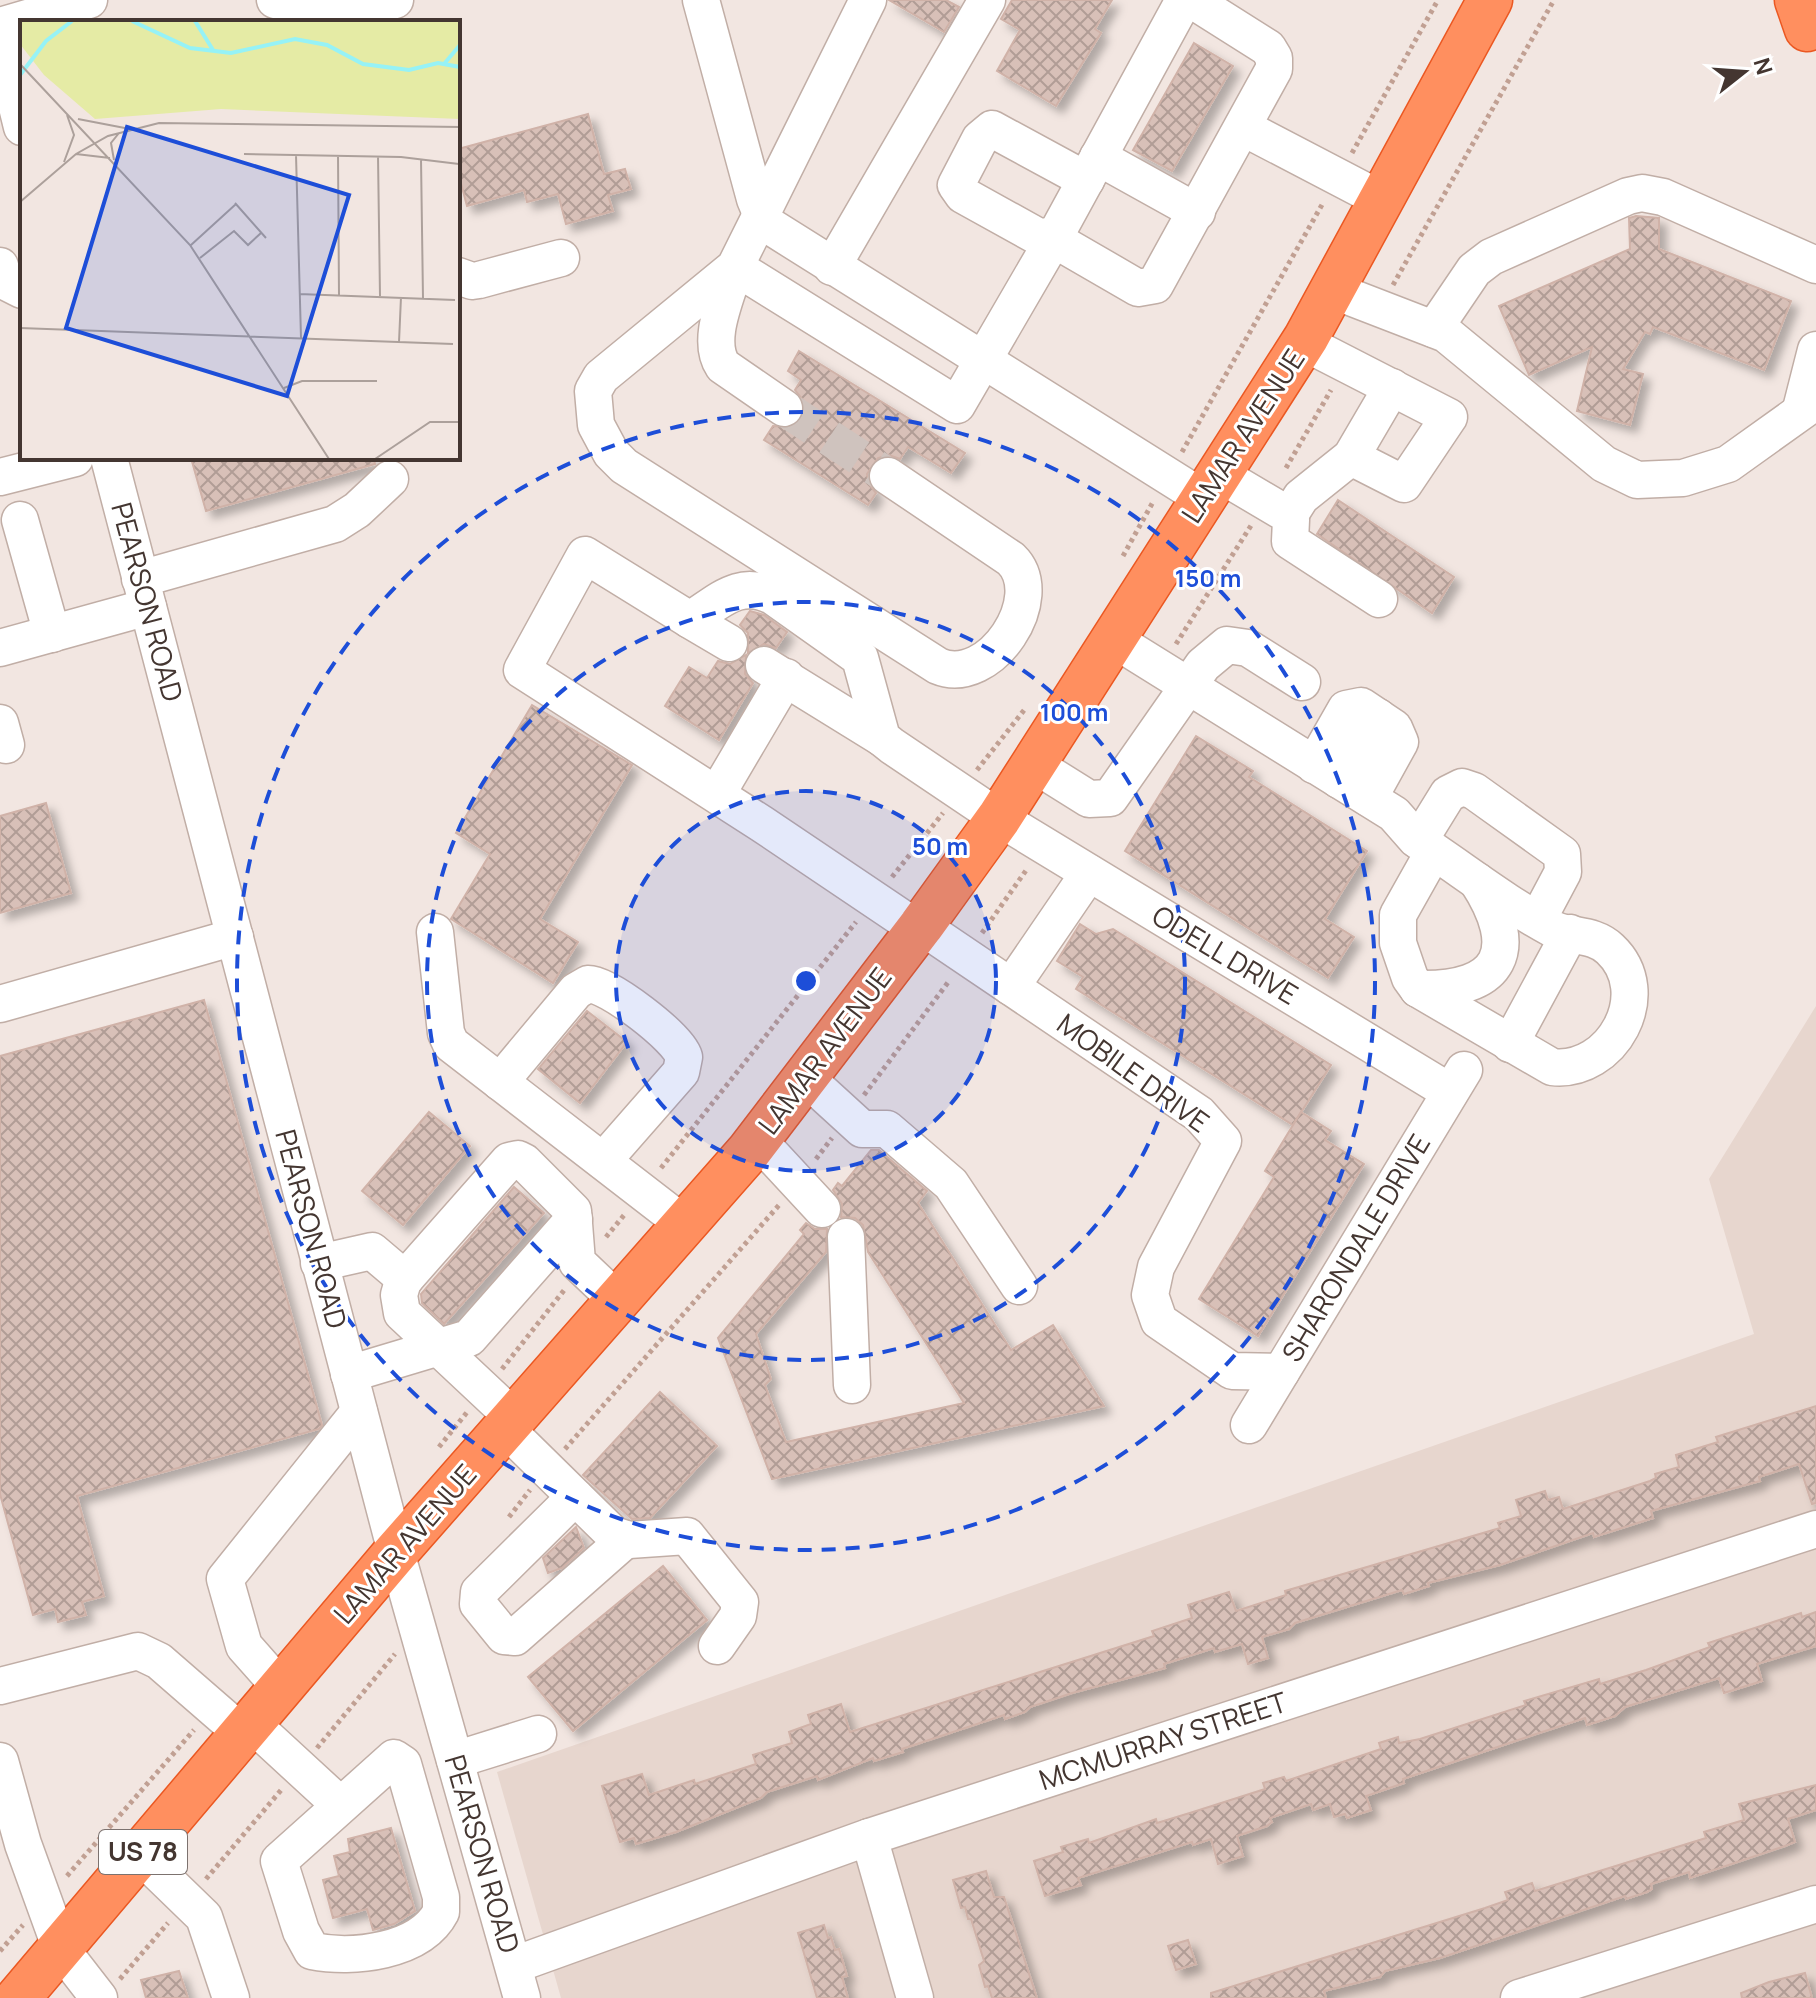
<svg xmlns="http://www.w3.org/2000/svg" width="1816" height="1998" font-family="Manrope,sans-serif">
<style>
.residential{fill:#e7d6ce}
.building{fill:url(#building-cross-hatch);stroke:#d0b2a8;stroke-width:2;filter:url(#shadow)}
.lines{fill:none;stroke-linecap:round;stroke-linejoin:round}
.minor-tunnel{stroke:#cfc3be;stroke-width:36;stroke-dasharray:36 18;stroke-linecap:butt}
.minor-casing{stroke:#c1aea6;stroke-width:39}
.highway-casing{stroke:#eb5822;stroke-width:47}
.path{stroke:#c1a093;stroke-width:5;stroke-dasharray:4 4;stroke-linecap:butt}
.minor{stroke:#fff;stroke-width:36}
.highway{stroke:#ff8f5f;stroke-width:44}
.ring{fill:none;stroke:#1d4ed8;stroke-width:4;stroke-dasharray:14 10}
.labels{text-anchor:middle;stroke-width:6;stroke-linejoin:round;paint-order:stroke}
.shield{fill:#fff;stroke:#7c726f;stroke-width:2}
.shield-label{font-size:26px;font-weight:bold;fill:#443631}
.street-label{font-size:28px;fill:#443631;stroke:#fff}
.inset-river{fill:none;stroke:#96f2f6;stroke-width:4}
.inset-road{fill:none;stroke:#aca09b;stroke-width:2}
.view{fill:#1d4ed8;fill-opacity:0.15;stroke:#1d4ed8;stroke-width:4}
.inset-edge{fill:none;stroke:#443631;stroke-width:4}
.centre{fill:#1d4ed8;stroke:#fff;stroke-width:4}
.ring-label{font-size:24px;text-anchor:middle;font-weight:bold;fill:#1d4ed8;stroke:#fff;stroke-width:6;stroke-linejoin:round;paint-order:stroke}
</style>
<defs>
<pattern id="building-cross-hatch" width="8" height="8" patternUnits="userSpaceOnUse" patternTransform="scale(2)"><rect width="8" height="8" fill="#d8c0b8"/><path d="M0 0l8 8M0 8l8-8" fill="none" stroke="#b19d96"/></pattern>
<filter id="shadow"><feDropShadow dx="7" dy="7" stdDeviation="4" flood-color="#0004"/></filter>
</defs>
<rect width="100%" height="100%" fill="#f2e6e1"/>
<path class="residential" d="M1816,1006v992h-1255l-64,-226 1257,-438 -45,-155z"/>
<g class="building">
<path d="M889,0h57l13,7 -15,25z"/>
<path d="M1012,0h100l-17,29 6,4 -45,73 -59,-35 23,-41 -19,-11z"/>
<path d="M1194,43l39,23 -61,105 -39,-21z"/>
<path d="M588,114l16,60 21,-5 6,20 -23,6 5,16 -47,13 -8,-30 -31,8 -3,-12 -57,16 -9,-34v-23z"/>
<path d="M1636,216l23,2v31l132,52 -27,69 -111,-43 -3,7 -5,-2 -22,37 20,5 -13,51 -53,-14 15,-64 -63,28 -30,-69 131,-57 -1,-31z"/>
<path d="M799,351l166,102 -14,20 -43,-26 -8,12 -11,-4 -11,3 -11,16 2,10 7,9 -8,12 -104,-65 9,-14 19,1 10,-8 1,-19 -8,-10 6,-10 -13,-9z"/>
<path d="M191,458h183l1,6 -169,47z"/>
<path d="M1338,500l116,77 -22,36 -115,-79z"/>
<path d="M750,611l14,4 23,17 -11,16 -12,-4 -16,9v-20l-8,-8z"/>
<path d="M746,655l-1,19 8,9 -34,57 -54,-34 24,-39 18,11 11,-17 12,3z"/>
<path d="M532,705l100,60 -92,154 38,23 -25,41 -102,-64 39,-65 -34,-21z"/>
<path d="M1196,736l57,35 -4,6 118,74 -42,68 29,18 -26,41 -203,-127z"/>
<path d="M46,803l25,90 -71,20v-97z"/>
<path d="M1080,924l16,10 17,-5 218,136 -38,60 -217,-136 7,-12 -26,-16z"/>
<path d="M204,1000l118,425 -3,4 -242,67 27,100 -22,6 4,13 -28,7 -3,-13 -22,6 -33,-121v-438z"/>
<path d="M587,1011l40,31 -47,61 -42,-34z"/>
<path d="M429,1112l41,34 -67,79 -41,-34z"/>
<path d="M1301,1112l30,19 -6,9 39,24 -106,172 -59,-37 75,-122 -9,-6z"/>
<path d="M871,1150h8l48,41 -9,12 93,147 42,-25 51,81 -332,73 -54,-141 86,-104 -4,-4 6,-7 9,6h12l-1,23 -70,82 15,45 -6,6 21,57 178,-39 -96,-151 -5,-27 -8,-7 -14,-1 1,-13 -9,-14 5,-7 4,3z"/>
<path d="M514,1187l30,26 -100,111 -22,-21 -1,-9z"/>
<path d="M660,1392l57,54 -67,72 -18,1 -49,-44z"/>
<path d="M1816,1406v97l-4,1 -13,-40 -40,13 1,4 -109,30 2,7 -59,19 -1,-4 -93,32 -72,18 1,3 -25,8 -2,-4 -107,33 -6,6 -27,8 6,21 -20,6 -6,-20 -27,8 -1,-4 -50,16 1,4 -93,25 -42,14 -5,5 -20,7 -1,-4 -102,34 1,3 -29,9 -1,-3 -55,22 -1,-4 -50,16 -6,6 -85,34 -40,12 -2,-6 -14,4 -18,-56 40,-12 7,21 45,-15 1,4 61,-20 -3,-9 39,-12 -3,-11 22,-8 -3,-9 33,-11 9,28 304,-96 -2,-5 40,-13 -4,-13 41,-13 7,19 50,-16 -1,-4 215,-63 -2,-5 23,-7 -5,-16 29,-9 3,9 11,-3 4,12 87,-28 6,-3 -1,-4 24,-7 -3,-12 42,-13 -2,-5z"/>
<path d="M576,1527l8,21 -22,20 -14,5 -5,-15z"/>
<path d="M663,1566l44,54 -134,111 -45,-54z"/>
<path d="M1816,1612v34l-59,18 5,17 -38,12 -5,-15 -94,29 -10,9 -28,9 -2,-7 -49,16 -133,45 1,4 -38,13 5,14 -24,8 -2,-4 -11,3 -4,-13 -17,6 -2,-6 -41,14 2,4 -5,4 -30,10 6,20 -25,8 -7,-25 -18,6 -1,-3 -114,36 3,7 -36,11 -11,-35 29,-9 -2,-5 27,-8 1,4 67,-24 1,4 36,-11 72,-23 -2,-6 21,-6 2,4 95,-32 -2,-6 19,-6 1,6 21,-4 106,-34 -2,-4 75,-22 1,5 46,-14 64,-23 -2,-4 93,-30 1,4z"/>
<path d="M1816,1785v25l-28,9 7,23 -10,4 -95,32 -1,-6 -38,12 1,5 -5,3 -21,7 -1,-3 -185,62 -55,13 -5,6 -56,14 2,7h-115v-5l274,-85 23,-8 -3,-8 27,-9 3,8 171,-53 -2,-6 40,-12 -5,-16z"/>
<path d="M391,1828l24,83 -21,13 -21,6 -6,-21 -34,9 -10,-38 16,-4 -5,-20 16,-4 -2,-13z"/>
<path d="M986,1871l8,26h10l33,101h-45l-4,-12 -3,1 -6,-22 5,-4 -13,-42h-3l-3,-12 -4,1 -8,-28z"/>
<path d="M824,1925l4,13 3,-1 4,13 4,-1 8,27 -5,1 6,21h-31l-19,-65z"/>
<path d="M1188,1940l8,24 -20,6 -8,-24z"/>
<path d="M179,1971l9,27h-42l-5,-18z"/>
<path d="M1805,1973l7,25h-70l-1,-5 28,-11z"/>
</g>
<g class="lines">
<path class="minor-tunnel" d="M784,408l104,68"/>
<g class="minor-casing">
<g id="minor">
<path d="M275,0l67,16 53,-16"/>
<path d="M701,0l54,199 10,24 438,275"/>
<path d="M868,0l-133,267 -134,110 -8,14 3,34 15,28 13,13 314,200c52,22 112,-69 73,-107l-123,-83"/>
<path d="M0,26l89,-26"/>
<path d="M0,38l22,89"/>
<path d="M1244,128l138,72"/>
<path d="M1098,157l99,55"/>
<path d="M1086,180l-94,-51 -12,10 -24,46 7,10 74,41 13,1 88,51 17,-3 119,-216v-11l-6,-10 -76,-48"/>
<path d="M0,266l4,15 18,9"/>
<path d="M832,267l155,-267"/>
<path d="M458,276l14,5 7,-1 82,-22"/>
<path d="M1332,290l114,44 158,130 33,16 46,-2 45,-14 88,-63"/>
<path d="M1434,329l40,-59 17,-13 137,-61 14,-3 21,4 153,68"/>
<path d="M1303,342l146,75 -45,67 -53,-27"/>
<path d="M784,408l-61,-42c-18,-27 5,-71 12,-99l222,138 96,-165 131,-240"/>
<path d="M1801,409l15,-59"/>
<path d="M109,458l287,1094 126,446"/>
<path d="M1219,474l66,39 6,7 -1,21 89,58"/>
<path d="M0,477l75,-19"/>
<path d="M1289,516l12,-19 50,-40 41,-70"/>
<path d="M20,520l32,114"/>
<path d="M140,579l195,-55 22,-14 33,-31"/>
<path d="M690,620l39,23"/>
<path d="M1113,639l281,175 22,25 3,2c44,29 87,63 134,88 19,9 40,4 57,20 47,44 2,125 -58,118l-134,-78 -8,-11 -12,-35v-28l36,-64"/>
<path d="M0,648l148,-41"/>
<path d="M764,665l118,73"/>
<path d="M0,723l6,22"/>
<path d="M1033,764l56,35 21,-1 93,-133 24,-20 21,3 54,34"/>
<path d="M1314,765l32,-56 15,-3 33,22 6,14 -31,56"/>
<path d="M1339,780l39,-63"/>
<path d="M717,794l69,-117"/>
<path d="M1419,841l29,-47 14,-7 12,4 88,63 1,18 -25,47"/>
<path d="M921,926l278,188 24,27 -67,126 -6,28 9,26 73,50 49,1"/>
<path d="M918,929l-156,-105 -240,-154 63,-115 105,65c29,-18 50,-42 84,-23l86,61 22,80 10,8 107,72 451,274"/>
<path d="M435,932l11,101 5,11 233,180"/>
<path d="M1011,987l78,-114"/>
<path d="M1418,989c84,2 104,-39 59,-108"/>
<path d="M0,1004l235,-67"/>
<path d="M1510,1044l60,-111"/>
<path d="M805,1077l57,52h25l64,55 68,102"/>
<path d="M500,1082l76,-91 12,-7c19,-1 91,54 96,73l-3,15 -78,89"/>
<path d="M758,1140l64,69"/>
<path d="M846,1237l6,148"/>
<path d="M319,1263l53,-12 33,28"/>
<path d="M349,1374l120,-36 105,-119"/>
<path d="M514,1418l-112,-105 -3,-18 4,-14 106,-120 9,-2 6,3 49,49 4,51 40,38"/>
<path d="M1249,1425l215,-355"/>
<path d="M505,1428l109,107 15,5 58,-4 53,66 -2,14 -21,30"/>
<path d="M575,1497l-96,95 -1,12 26,32 11,1 110,-97"/>
<path d="M0,1686l138,-35 21,10 84,73"/>
<path d="M281,1688l-37,-42 -19,-67 134,-167"/>
<path d="M251,1723l88,81"/>
<path d="M394,1758l9,6 38,133v15c-21,40 -88,47 -129,39l-11,-20 -22,-70z"/>
<path d="M455,1760l83,-26"/>
<path d="M0,1761l23,83 38,105 38,49"/>
<path d="M869,1837l46,161"/>
<path d="M140,1855l64,62 27,81"/>
<path d="M514,1965l355,-128 947,-308"/>
<path d="M1519,1998l297,-94"/>
</g>
</g>
<g class="highway-casing">
<g id="highway">
<path d="M1797,0l10,29"/>
<path d="M18,1998l378,-446 353,-401 172,-225 78,-108 307,-480 184,-338"/>
</g>
</g>
<g class="path">
<path d="M1352,153l86,-153"/>
<path d="M1393,285l161,-285"/>
<path d="M1182,452l141,-249"/>
<path d="M1286,468l45,-78"/>
<path d="M1123,556l30,-54"/>
<path d="M1176,644l76,-120"/>
<path d="M977,770l48,-61"/>
<path d="M892,877l51,-64"/>
<path d="M982,933l45,-64"/>
<path d="M864,1095l85,-114"/>
<path d="M816,1159l16,-21"/>
<path d="M661,1168l195,-246"/>
<path d="M606,1237l19,-23"/>
<path d="M502,1369l63,-80"/>
<path d="M439,1447l29,-36"/>
<path d="M565,1449l215,-245"/>
<path d="M509,1517l21,-27"/>
<path d="M317,1748l78,-94"/>
<path d="M67,1876l127,-146"/>
<path d="M206,1879l76,-90"/>
<path d="M0,1951l23,-26"/>
<path d="M120,1979l48,-56"/>
</g>
<use href="#minor" class="minor"/>
<use href="#highway" class="highway"/>
</g>
<circle cx="806" cy="981" r="190" fill="#1d4ed8" fill-opacity=".12"/>
<g class="ring">
<circle cx="806" cy="981" r="190"/>
<circle cx="806" cy="981" r="379"/>
<circle cx="806" cy="981" r="569"/>
</g>
<g class="labels">
<rect class="shield" x="99" y="1830" width="88" height="44" rx="6"/>
<g class="shield-label">
<text x="143" y="1861">US 78</text>
</g>
<g class="street-label">
<text transform="translate(1243 436) rotate(-57)" y="10">LAMAR AVENUE</text>
<text transform="translate(147 602) rotate(75)" y="10">PEARSON ROAD</text>
<text transform="translate(1225 955) rotate(31)" y="10">ODELL DRIVE</text>
<text transform="translate(825 1051) rotate(-53)" y="10">LAMAR AVENUE</text>
<text transform="translate(1133 1073) rotate(36)" y="10">MOBILE DRIVE</text>
<text transform="translate(311 1229) rotate(75)" y="10">PEARSON ROAD</text>
<text transform="translate(1356 1248) rotate(-59)" y="10">SHARONDALE DRIVE</text>
<text transform="translate(405 1544) rotate(-49)" y="10">LAMAR AVENUE</text>
<text transform="translate(1163 1741) rotate(-18)" y="10">MCMURRAY STREET</text>
<text transform="translate(482 1854) rotate(74)" y="10">PEARSON ROAD</text>
</g>
</g>
<g transform="translate(20 20)">
<rect width="440" height="440" fill="#f2e6e1"/>
<path d="M0,1h440v98l-239,-10 -126,10 -51,-44 -24,-31z" fill="#e5eba5"/>
<path class="inset-river" d="M112,1l58,27 41,5 64,-14 32,6 36,19 46,6 29,-7 22,4M175,1l18,29M424,44l16,-19M0,55l26,-34 26,-20"/>
<path class="inset-road" d="M0,44l170,181 139,214M58,99l52,10M56,134l34,4M224,134l157,3 58,7M276,135l5,183M318,135l1,140M358,136l2,140M401,139l2,139M94,140l-3,-17 8,-10M44,142l10,-27 -7,-20M0,182l56,-48 32,-18 51,-13 301,4M215,183l31,35M171,225l45,-41M180,238l34,-27 14,14 13,-12M279,274l156,6M0,308l433,16M379,322l2,-45M264,368l18,-7h75M355,439l55,-37h30"/>
<path class="view" d="M107,107l222,68 -62,201 -221,-68z"/>
<rect width="440" height="440" class="inset-edge"/>
</g>
<circle cx="806" cy="981" r="12" class="centre"/>
<g class="ring-label">
<text x="1208" y="587">150 m</text>
<text x="1074" y="721">100 m</text>
<text x="940" y="855">50 m</text>
</g>
<g transform="translate(1744 72) rotate(73)" stroke="#ffffff" stroke-width="6" paint-order="stroke">
<path d="M0-6L14 30L0 20L-14 30Z" fill="#443631"/>
<text y="-12" font-size="22" font-weight="bold" text-anchor="middle" fill="#443631">N</text>
</g>
</svg>
